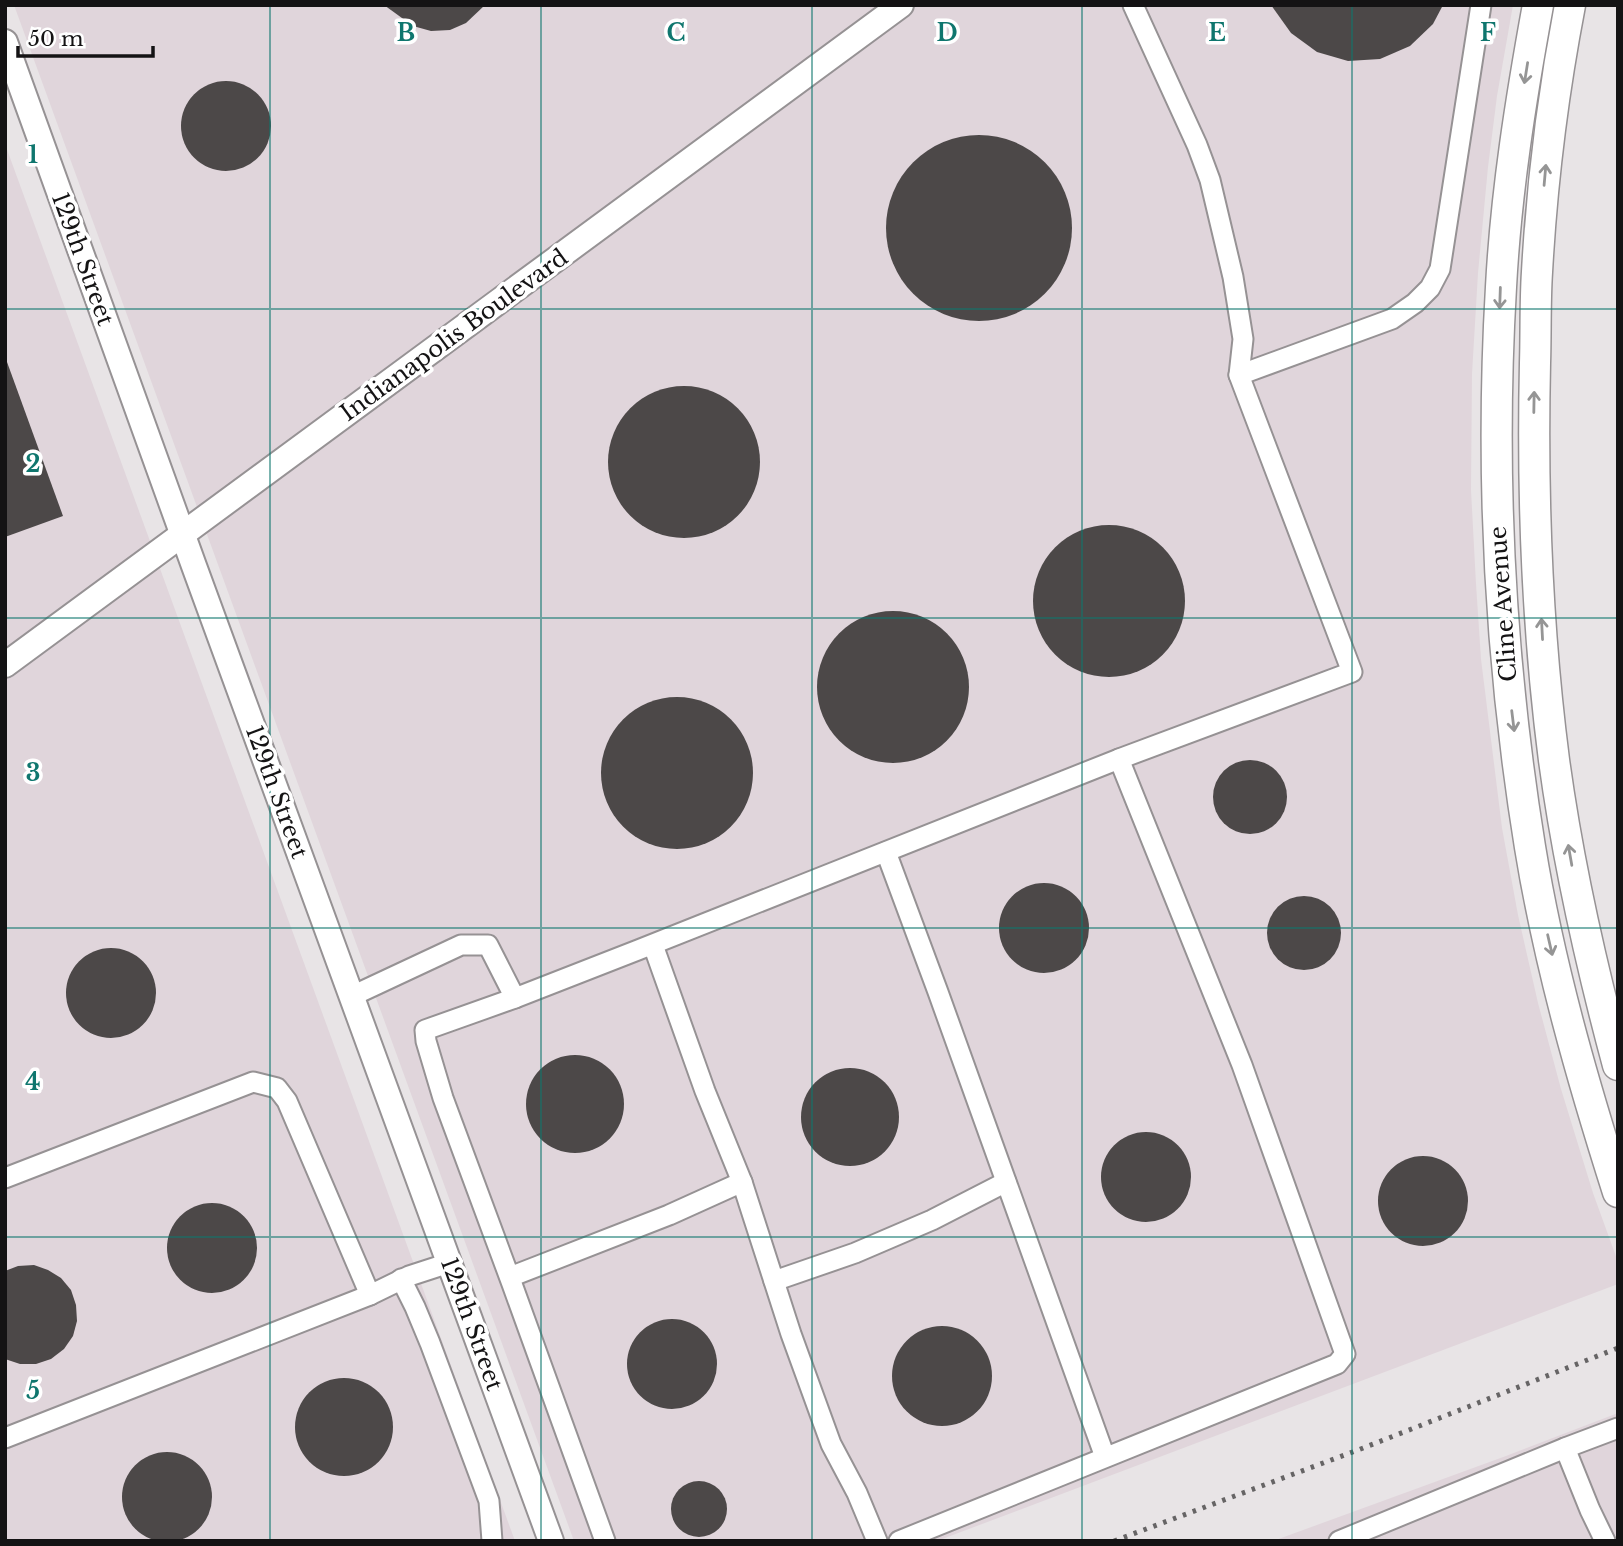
<svg xmlns="http://www.w3.org/2000/svg" width="1623" height="1546" font-family="'Libre Baskerville',serif">
<style>
.built{fill:#e0d5db}
.building{fill:#4c4848}
.lines{fill:none;stroke-linecap:round;stroke-linejoin:round}
.minor-casing{stroke:#969294;stroke-width:23}
.major-casing{stroke:#969294;stroke-width:28}
.highway-casing{stroke:#969294;stroke-width:33}
.minor{stroke:#fff;stroke-width:19}
.major{stroke:#fff;stroke-width:24}
.highway{stroke:#fff;stroke-width:30}
.rail{stroke:#666465;stroke-width:5;stroke-dasharray:3.5 7;stroke-linecap:butt}
.oneway{stroke:#959595}
.grid{fill:none;stroke:#0f766e;stroke-width:2;stroke-opacity:0.55}
.labels{text-anchor:middle;stroke-width:7;stroke-linejoin:round;paint-order:stroke}
.street-label{font-size:23px;fill:#141314;stroke:#fff}
.grid-label{font-size:23px;text-anchor:middle;font-weight:bold;fill:#0f766e;stroke:#fff;stroke-width:7;stroke-linejoin:round;paint-order:stroke}
</style>
<rect width="100%" height="100%" fill="#e8e4e6"/>
<g class="built">
<path d="M14,5h1499l-16,91 -9,71 -10,106 -6,101 -1,116 5,94 5,75 21,169 16,87 20,88 23,86 32,104 25,69v22l-681,257h-363z"/>
<path d="M5,144l510,1397h-510z"/>
<path d="M1618,1413v128h-345l233,-85z"/>
</g>
<g class="building">
<path d="M384,5h101l-19,18 -16,7 -19,1 -18,-5z"/>
<path d="M1271,5h172l-10,19 -23,22 -30,13 -32,2 -31,-9 -26,-19z"/>
<circle cx="226" cy="126" r="45"/>
<circle cx="979" cy="228" r="93"/>
<path d="M5,362h2l56,154 -58,21z"/>
<circle cx="684" cy="462" r="76"/>
<circle cx="1109" cy="601" r="76"/>
<circle cx="893" cy="687" r="76"/>
<circle cx="677" cy="773" r="76"/>
<circle cx="1250" cy="797" r="37"/>
<circle cx="1044" cy="928" r="45"/>
<circle cx="1304" cy="933" r="37"/>
<circle cx="111" cy="993" r="45"/>
<circle cx="575" cy="1104" r="49"/>
<circle cx="850" cy="1117" r="49"/>
<circle cx="1146" cy="1177" r="45"/>
<circle cx="1423" cy="1201" r="45"/>
<circle cx="212" cy="1248" r="45"/>
<path d="M34,1265l14,5 13,8 10,12 5,15 1,16 -4,15 -9,13 -13,10 -15,5h-16l-15,-5v-88l13,-5z"/>
<circle cx="672" cy="1364" r="45"/>
<circle cx="942" cy="1376" r="50"/>
<circle cx="344" cy="1427" r="49"/>
<circle cx="167" cy="1497" r="45"/>
<circle cx="699" cy="1509" r="28"/>
</g>
<g class="lines">
<g class="minor-casing">
<g id="minor">
<path d="M1133,5l64,140 13,35 23,97 10,62 -4,36"/>
<path d="M1119,759l233,-87 -113,-297 153,-56 23,-16 15,-15 10,-19 41,-264"/>
<path d="M886,852l52,140 167,465"/>
<path d="M653,945l52,146 37,91 49,152 40,110 26,49 20,48"/>
<path d="M352,996l109,-51h27l27,53 123,-48 481,-191 123,306 103,289 -8,10 -438,177"/>
<path d="M515,998l-90,32 1,11 17,57 69,186 93,257"/>
<path d="M5,1178l248,-96 24,6 10,13 83,194"/>
<path d="M510,1277l159,-62 73,-33"/>
<path d="M401,1279l14,28 15,36 59,158 3,40"/>
<path d="M774,1281l81,-28 77,-33 74,-38"/>
<path d="M5,1438l365,-143 39,-19 40,-13"/>
<path d="M1565,1448l25,62 15,31"/>
<path d="M1339,1541l226,-93 53,-20"/>
</g>
</g>
<g class="major-casing">
<g id="major">
<path d="M5,42l189,524 357,975"/>
<path d="M5,665l896,-660"/>
</g>
</g>
<g class="highway-casing">
<g id="highway">
<path d="M1538,5c-17,93 -32,187 -37,282 -11,187 -1,375 29,560 19,117 52,232 88,345"/>
<path d="M1570,5c-17,88 -28,177 -33,267 -2,30 -1,61 -2,91 -3,132 2,266 19,397 14,103 37,205 64,305"/>
</g>
</g>
<use href="#minor" class="minor"/>
<use href="#major" class="major"/>
<use href="#highway" class="highway"/>
<path class="rail" d="M1114,1541l244,-91 260,-102"/>
</g>
<defs><path id="oneway-shaft" d="M-6 0H5M1.5-3L5.5 0L1.5 3" fill="none" stroke-width="1.6" stroke-linecap="round" stroke-linejoin="round" transform="scale(1.75)"/></defs>
<g class="oneway">
<use href="#oneway-shaft" transform="translate(1526 73) rotate(99)"/>
<use href="#oneway-shaft" transform="translate(1545 175) rotate(-85)"/>
<use href="#oneway-shaft" transform="translate(1500 298) rotate(92)"/>
<use href="#oneway-shaft" transform="translate(1534 402) rotate(-89)"/>
<use href="#oneway-shaft" transform="translate(1542 629) rotate(-93)"/>
<use href="#oneway-shaft" transform="translate(1513 721) rotate(83)"/>
<use href="#oneway-shaft" transform="translate(1570 855) rotate(-100)"/>
<use href="#oneway-shaft" transform="translate(1550 945) rotate(77)"/>
</g>
<path class="grid" d="M270,5v1536M541,5v1536M812,5v1536M1082,5v1536M1352,5v1536M5,309h1613M5,618h1613M5,928h1613M5,1237h1613"/>
<g class="labels">
<g class="street-label">
<text transform="translate(83 259) rotate(70)" y="8">129th Street</text>
<text transform="translate(454 335) rotate(-36)" y="8">Indianapolis Boulevard</text>
<text transform="translate(1503 604) rotate(-94)" y="8">Cline Avenue</text>
<text transform="translate(277 792) rotate(70)" y="8">129th Street</text>
<text transform="translate(472 1324) rotate(70)" y="8">129th Street</text>
</g>
</g>
<g class="grid-label">
<text x="406" y="41">B</text>
<text x="676" y="41">C</text>
<text x="947" y="41">D</text>
<text x="1217" y="41">E</text>
<text x="1488" y="41">F</text>
<text x="33" y="163">1</text>
<text x="33" y="472">2</text>
<text x="33" y="781">3</text>
<text x="33" y="1090">4</text>
<text x="33" y="1399">5</text>
</g>
<rect width="1623" height="1546" fill="none" stroke="#141314" stroke-width="14"/>
<path d="M18 46v10h135v-10" fill="none" stroke="#141314" stroke-width="3.5"/>
<text x="28" y="46" font-size="21" fill="#141314" stroke="#ffffff" stroke-width="5" paint-order="stroke">50 m</text>
</svg>
